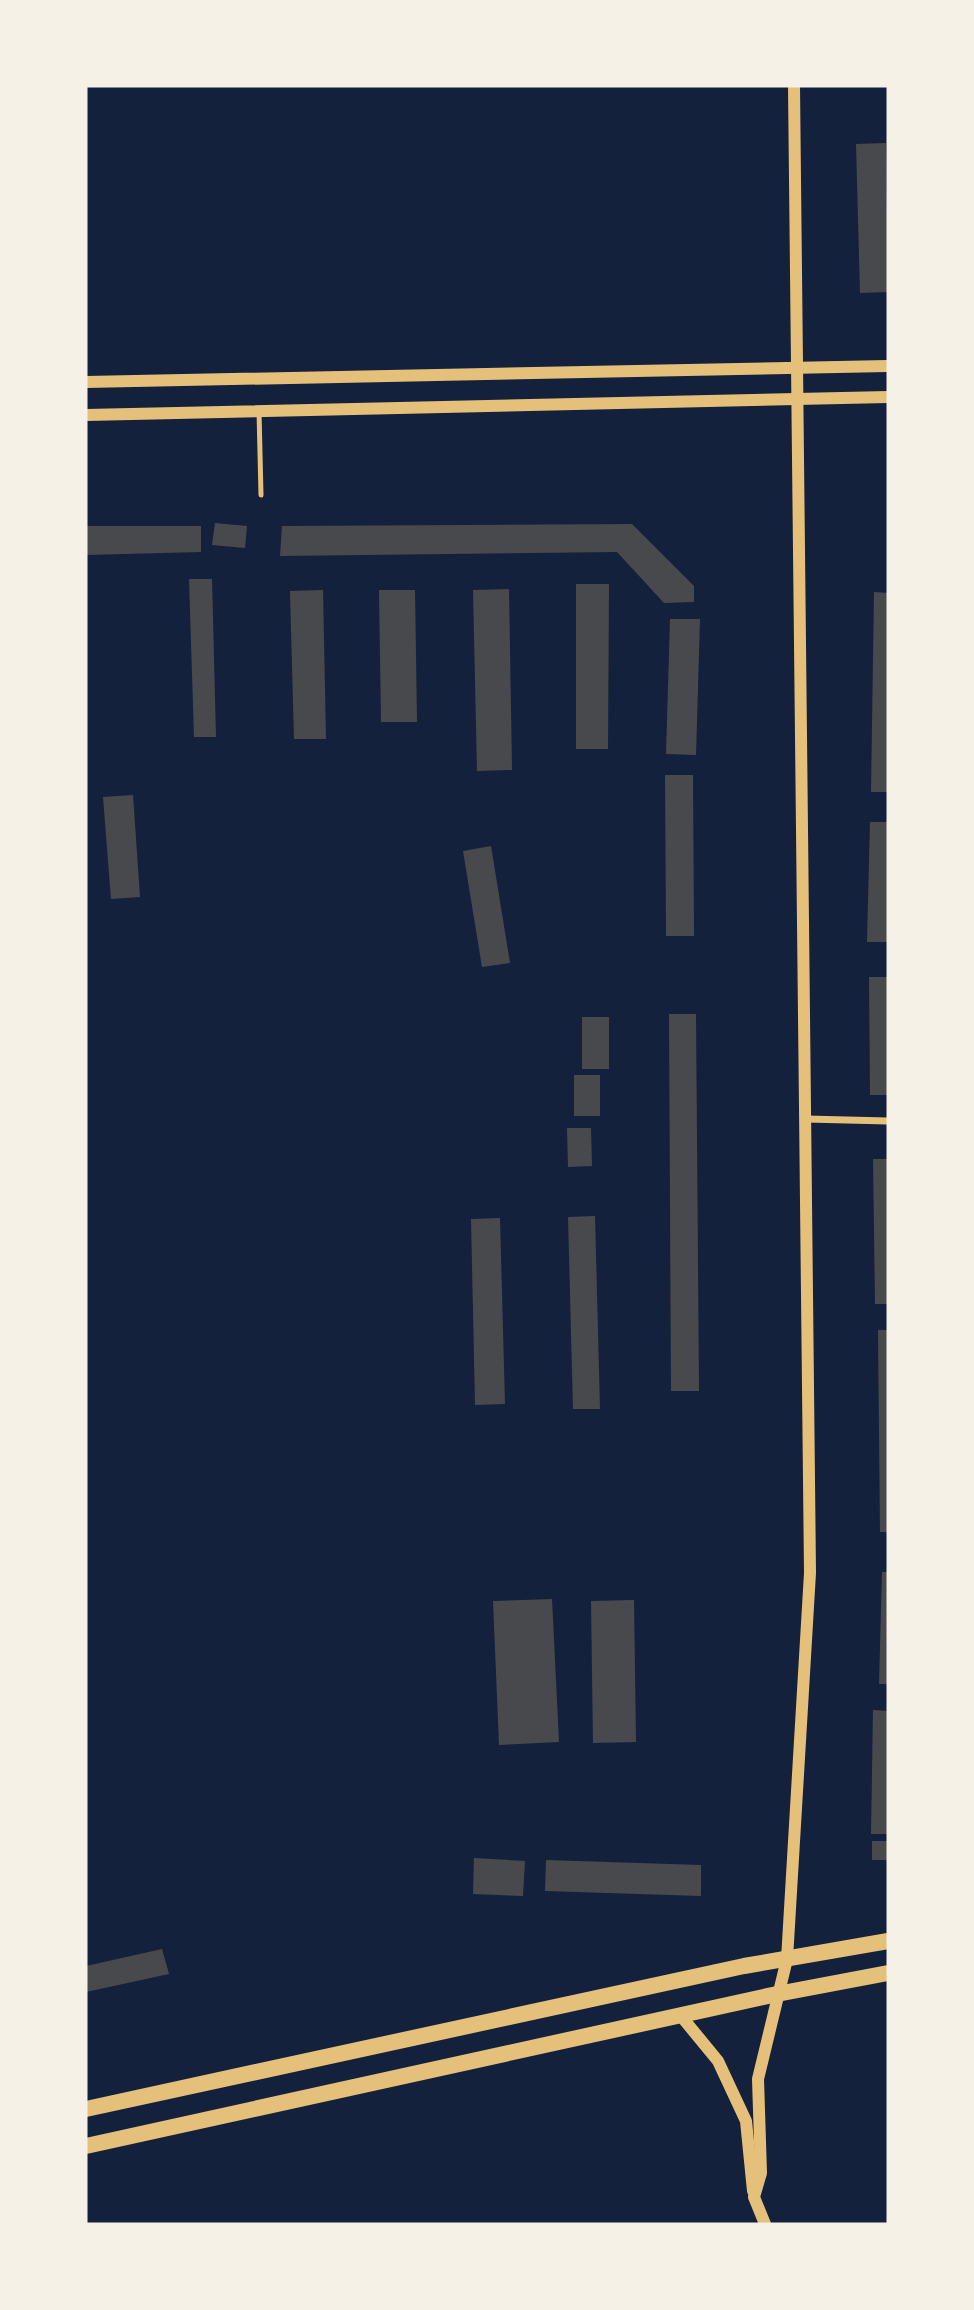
<svg xmlns="http://www.w3.org/2000/svg" width="974" height="2310" font-family="Spectral,serif">
<style>
.building{fill:#48494c}
.lines{fill:none;stroke-linecap:round;stroke-linejoin:round}
.service{stroke:#e5c07b;stroke-width:5}
.minor{stroke:#e5c07b;stroke-width:7}
.tertiary{stroke:#e5c07b;stroke-width:12}
.primary{stroke:#e5c07b;stroke-width:16}
</style>
<rect width="100%" height="100%" fill="#14213d"/>
<g class="building">
<path d="M886,143l2,149 -28,1 -4,-149z"/>
<path d="M215,523l32,3 -2,22 -33,-3z"/>
<path d="M632,524l62,62v16l-30,1 -47,-51 -337,4 2,-30z"/>
<path d="M86,526h115v26l-115,3z"/>
<path d="M189,579h23l4,158h-22z"/>
<path d="M576,584h33l-1,165h-32z"/>
<path d="M509,589l3,181 -35,1 -4,-181z"/>
<path d="M323,590l3,149h-32l-4,-148z"/>
<path d="M379,590h36l2,132h-36z"/>
<path d="M874,592l14,1v199h-17z"/>
<path d="M670,619h30l-4,136 -30,-1z"/>
<path d="M665,775h28l1,161h-28z"/>
<path d="M133,795l7,102 -29,2 -8,-102z"/>
<path d="M870,822h18v120h-21z"/>
<path d="M491,846l19,117 -28,4 -19,-116z"/>
<path d="M869,977h19v118h-18z"/>
<path d="M669,1014h27l3,377h-28z"/>
<rect x="582" y="1017" width="27" height="52"/>
<rect x="574" y="1075" width="26" height="41"/>
<path d="M567,1128h24l1,38 -24,1z"/>
<path d="M873,1159h15v145h-13z"/>
<path d="M595,1216l5,193h-27l-5,-192z"/>
<path d="M500,1218l5,186 -30,1 -4,-186z"/>
<path d="M878,1330h10v202h-8z"/>
<path d="M882,1572h6v112h-9z"/>
<path d="M552,1599l7,143 -60,3 -6,-144z"/>
<path d="M634,1600l2,142 -43,1 -2,-142z"/>
<path d="M873,1710l15,1v123h-17z"/>
<rect x="872" y="1841" width="16" height="19"/>
<path d="M474,1858l51,3 -2,35 -50,-2z"/>
<path d="M546,1860l155,5v31l-156,-5z"/>
<path d="M162,1949l7,25 -83,18v-26z"/>
</g>
<g class="lines">
<path class="service" d="M259,411l2,84"/>
<path class="minor" d="M806,1119l82,2"/>
<g class="tertiary">
<path d="M86,382l802,-16"/>
<path d="M86,415l802,-18"/>
<path d="M681,2016l37,45 28,60 7,70"/>
<path d="M765,2224l-11,-27 7,-24 -3,-94 29,-120 23,-386 -16,-1487"/>
</g>
<g class="primary">
<path d="M86,2109l658,-143 144,-25"/>
<path d="M86,2146l691,-152 111,-21"/>
</g>
</g>
<rect width="974" height="2310" fill="none" stroke="#f6f1e7" stroke-width="175"/>
</svg>
